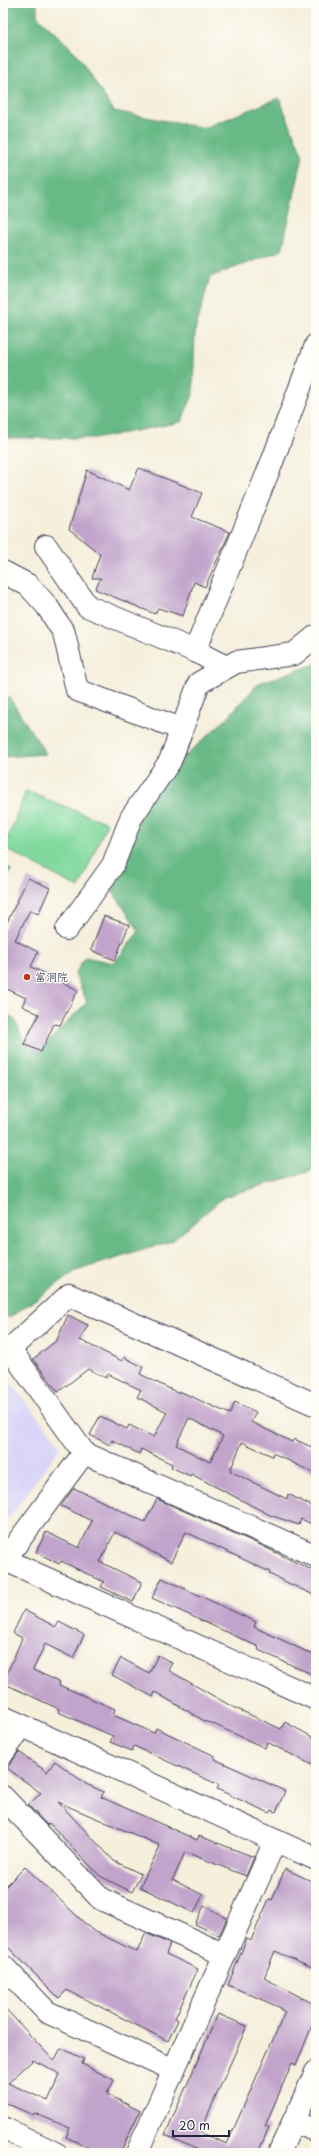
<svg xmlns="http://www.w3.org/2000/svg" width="319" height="2156" font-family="'Playpen Sans','Klee One',sans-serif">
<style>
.built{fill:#d9d6f7}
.green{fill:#81d99e;stroke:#527e6c}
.forest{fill:#68b985;stroke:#456e60}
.building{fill:#c1a4cb;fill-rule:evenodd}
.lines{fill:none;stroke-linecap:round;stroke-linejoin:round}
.minor-casing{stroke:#424153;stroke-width:24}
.minor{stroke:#fff;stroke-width:22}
.poi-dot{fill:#c8321e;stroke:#fdfcf7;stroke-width:1.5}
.labels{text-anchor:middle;stroke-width:3;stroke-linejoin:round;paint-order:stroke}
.poi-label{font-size:11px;fill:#22223b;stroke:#fdfcf7;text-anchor:start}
</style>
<rect width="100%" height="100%" fill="#fdfcf7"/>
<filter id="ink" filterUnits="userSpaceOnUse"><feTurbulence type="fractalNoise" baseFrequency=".025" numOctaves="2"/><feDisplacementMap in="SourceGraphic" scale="8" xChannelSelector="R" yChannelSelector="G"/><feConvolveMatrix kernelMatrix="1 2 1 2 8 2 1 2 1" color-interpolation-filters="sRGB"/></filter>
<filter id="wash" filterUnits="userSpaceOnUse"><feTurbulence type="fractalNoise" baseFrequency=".012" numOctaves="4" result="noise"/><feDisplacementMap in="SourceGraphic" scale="16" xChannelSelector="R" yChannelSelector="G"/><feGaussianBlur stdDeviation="0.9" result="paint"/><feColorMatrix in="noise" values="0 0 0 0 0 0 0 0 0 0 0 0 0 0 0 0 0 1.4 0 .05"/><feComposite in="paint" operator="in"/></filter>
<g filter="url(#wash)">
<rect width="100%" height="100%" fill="#f5efdc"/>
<path class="built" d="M3,1373l58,73 -58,80z"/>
<path class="green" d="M26,791l81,32 -28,65 -75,-40z"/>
<g class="forest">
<path d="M3,3h34v13l38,36 39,59 90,17 75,-30 24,58 -21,94 -72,27 -15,54 -2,64 -12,27 -82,16h-96z"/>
<path d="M316,664v503l-9,5 -83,25 -52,44 -96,30 -67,47 -6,-5v-303l12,10 10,23 17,5 45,-46 -12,-28 10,-17 29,6 25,-32 -38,-57 25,-64 100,-91 33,-36z"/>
<path d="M3,697h6l37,57 -43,3z"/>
<path d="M3,865l8,5 -8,20z"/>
</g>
<g id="blocks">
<g class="building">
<path d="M139,468l63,25 -10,24 38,15 -25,55 -11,-5 -11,34 -25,-8 -3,6 -60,-25 6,-11h-9l8,-24 -31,-25 18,-59 42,20z"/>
<path d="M28,878l22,10 -12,26 -8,-4 -15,30 23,12 -7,15 47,23 -18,35 -6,-1 -13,28 -17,-8 15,-30 -17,-8 4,-8 -23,-11v-56z"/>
<path d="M104,916l25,9 -14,35 -24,-10z"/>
<path d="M68,1315l20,10 -8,15 42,21 2,-4 19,10 -3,7 38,19 1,-2 51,23 5,-12 21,10 -5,10 41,20 2,-3 22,10v25l-43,-21 -1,3 -30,-14 -12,29 57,28 1,-5 28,14v18l-15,-7 -2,6 -29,-10 -79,-41 -1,2 -19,-9 1,-3 -31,-15 -2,5 -27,-14 -2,5 -20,-10 10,-19 27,13 2,-4 25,12 13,-25 -30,-15 4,-7 -33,-16 -2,4 -18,-9 -30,23 -25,-33 24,-19zM189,1418l34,18 -13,26 -34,-17z"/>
<path d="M74,1488l71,34 12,-23 99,44 60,29v24l-47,-22 1,-2 -84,-40 -15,30 -56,-30 -15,30 42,20 -9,20 -32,-15 3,-5 -43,-21 -2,3 -23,-12 10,-20 33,16 13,-27 -31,-15z"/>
<path d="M162,1578l94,44 -2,5 62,29v20l-58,-26 1,-3 -107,-49z"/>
<path d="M24,1610l32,17 3,-5 25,13 -11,23 -28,-14 -12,26 27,12 -1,3 56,24 -2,6 41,18 2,-5 59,28 -1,3 71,32 -9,21 -4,-2 -2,3 -21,-9 -32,-15 2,-4 -85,-39 -2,5 -22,-9 3,-6 -55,-24 1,-3 -56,-26 19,-45 -9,-5z"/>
<path d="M158,1655l14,8 -4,7 63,36 50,23 4,-7 31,17v28l-49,-25 -2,6 -56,-26 -1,1 -53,-31 -2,5 -41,-22 9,-17 28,15z"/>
<path d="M19,1752l28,20 8,-11 31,23 18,8 -3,5 60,27 36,16 2,-4 55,21 -8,19 -61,-24 -12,28 30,15 -9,18 -54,-26 20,-41 -1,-1 -101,-43 56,59 27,13 -9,18 -32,-16 -51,-53 -2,2 -19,-20 13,-12 -34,-25z"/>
<path d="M25,1867l67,63 45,22 9,-19 24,11 -4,10 32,15 -23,49 3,2 -10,21 -101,-51 -8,8 -56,-56v-53z"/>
<path d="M285,1869l31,14v86l-41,-18 -11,27 52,27v11l-20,49 -4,-2 -27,63 4,1 -11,26h-53l-40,-18 53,-121 29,12 -46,104v3l26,11 58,-132 -4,-2v-2l-53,-23 19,-47 4,2 18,-41 3,1z"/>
<path d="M204,1906l23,12 -8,18 -24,-12z"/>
<path d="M3,2006l51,55 7,-13 23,11 -2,5 32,16 -7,14 33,17 -20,42h-20l-34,-16 4,-9 -36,-15 -1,2 -30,-13zM33,2060l27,14 -12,27 -40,-18z"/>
</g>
</g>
</g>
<g filter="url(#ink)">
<use href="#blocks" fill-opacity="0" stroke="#424153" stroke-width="1"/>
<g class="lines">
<g class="minor-casing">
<g id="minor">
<path d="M46,546l41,60 108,45 31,16"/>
<path d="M3,572l25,13 19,21 17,27 13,57 104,39"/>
<path d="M195,651l77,-189 44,-117"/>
<path d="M67,929l46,-64 18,-47 39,-57 29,-78 37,-21 58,-8 22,-18"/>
<path d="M84,1453l232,103"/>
<path d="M5,1560l311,139"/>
<path d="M3,1562l81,-109 -74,-104 59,-54 247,110"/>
<path d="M3,1717l313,142"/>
<path d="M3,1753l19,-27"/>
<path d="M3,1797l98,102 124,56"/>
<path d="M3,1966l44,46 127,58"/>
<path d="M294,2121l22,10"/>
<path d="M3,2128l52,25"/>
<path d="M137,2153l138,-312"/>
<path d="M279,2153l37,-81"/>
</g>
</g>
<use href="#minor" class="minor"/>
</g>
</g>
<circle class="poi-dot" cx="27" cy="977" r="4"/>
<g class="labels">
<g class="poi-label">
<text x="35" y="981">富洞院</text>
</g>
</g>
<rect width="319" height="2156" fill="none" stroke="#fdfcf7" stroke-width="16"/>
<path d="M173 2130v6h56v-6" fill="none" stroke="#22223b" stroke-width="2"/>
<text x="179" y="2130" font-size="12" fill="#22223b" stroke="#fdfcf7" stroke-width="3" paint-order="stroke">20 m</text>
</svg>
